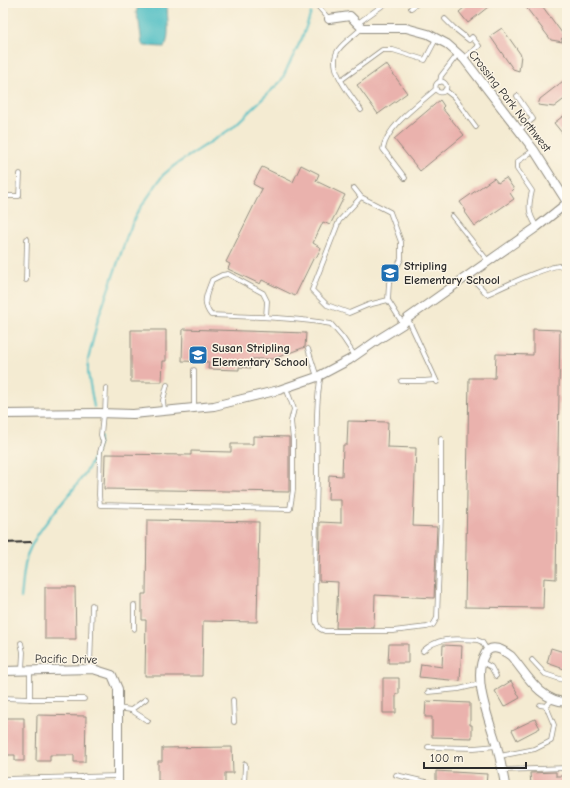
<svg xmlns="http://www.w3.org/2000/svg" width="570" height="788" font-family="'Comic Neue',sans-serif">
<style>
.water{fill:#51bfc5;stroke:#3e7578}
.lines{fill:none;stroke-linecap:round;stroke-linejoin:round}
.stream{stroke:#51bfc5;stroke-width:2}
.building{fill:#eab2ad}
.lane-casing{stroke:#908b7e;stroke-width:5.5}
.street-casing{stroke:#908b7e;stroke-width:10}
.lane{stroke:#fff;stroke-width:4}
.street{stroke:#fff;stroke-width:8}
.rail{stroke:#2b2b2b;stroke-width:2}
.labels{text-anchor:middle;stroke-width:3;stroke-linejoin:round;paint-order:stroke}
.street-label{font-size:12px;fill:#2b2b2b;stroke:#fcf5e5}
.poi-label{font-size:12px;font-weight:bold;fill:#2b2b2b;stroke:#fcf5e5;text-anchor:start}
</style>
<rect width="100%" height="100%" fill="#fcf5e5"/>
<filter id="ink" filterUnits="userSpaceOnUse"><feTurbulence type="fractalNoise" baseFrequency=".025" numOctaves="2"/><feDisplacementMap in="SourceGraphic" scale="8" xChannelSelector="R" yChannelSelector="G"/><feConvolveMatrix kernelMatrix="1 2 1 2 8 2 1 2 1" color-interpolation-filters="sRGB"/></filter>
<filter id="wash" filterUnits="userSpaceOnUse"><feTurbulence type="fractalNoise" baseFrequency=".012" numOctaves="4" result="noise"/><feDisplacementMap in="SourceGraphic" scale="16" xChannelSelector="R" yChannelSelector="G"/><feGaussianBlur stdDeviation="0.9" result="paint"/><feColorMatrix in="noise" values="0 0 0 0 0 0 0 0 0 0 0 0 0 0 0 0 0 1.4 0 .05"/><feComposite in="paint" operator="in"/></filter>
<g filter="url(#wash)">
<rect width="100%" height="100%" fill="#f4ebd2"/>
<path class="water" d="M139,3h26l2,2c0,10 4,35 -3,42l-19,-1 -3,-2 -3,-22 -3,-9z"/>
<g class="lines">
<g class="stream">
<path d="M321,3l1,1"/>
<path d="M94,407l-6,-34v-13l10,-41 29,-83 10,-23 26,-38 12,-10 57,-37 49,-47 21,-43 9,-25"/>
<path d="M21,598c2,-15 2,-31 7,-45 17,-42 66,-72 72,-117"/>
</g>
</g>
<g id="blocks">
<g class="building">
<path d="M470,3h23l-25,20 -9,-11z"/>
<path d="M529,3h11l22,30 2,3 -3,3 2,3 -12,-2 -26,-34z"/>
<path d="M502,28l19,27 -2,16 -6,-2 -23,-33z"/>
<path d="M386,64l21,29 -29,21 -21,-29z"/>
<path d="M567,78v19l-13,10 -16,-2 2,-6z"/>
<path d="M440,100l4,6 -2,2 22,27 -44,36 -26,-32z"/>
<path d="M567,113v26l-13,-16z"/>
<path d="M301,165l18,9 -3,7 29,14 -15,30 -7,-3 -10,21 8,5 -5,10 -2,-1 -19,39 -33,-16 -2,4 -32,-15 2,-5 -4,-2 36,-73 -9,-5 9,-17 31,15z"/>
<path d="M494,178l4,5 8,-5 8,11 -4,4 4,6 -39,27 -10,-14 1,-1 -6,-9z"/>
<path d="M183,329l123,4 -1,14 -32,12h-22v9l-12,-1v3l-31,-1 1,-7 -27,-1z"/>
<path d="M533,329l27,1 -4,249 -12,-1 -1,30 -78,-1 4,-229h26l1,-24 37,1z"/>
<path d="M131,330h35v31h-3l-1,21h-31z"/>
<path d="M348,421l40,1 -1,25 29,1 -3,78 24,1 -3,71 -59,-3 -1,33h-38l2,-46 -19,-1 1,-59 21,1v-23h-13l1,-25 13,1 1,-31h4z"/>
<path d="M253,436l36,1v55l-185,-3 1,-35 86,1v-4l40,1v-8h22z"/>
<path d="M147,520l112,2 -2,100 -54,-1 -1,55h-57l1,-56h-4v-26h4z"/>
<path d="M45,587h30l1,52h-31z"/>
<path d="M389,644h19v19h-20z"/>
<path d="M443,645l19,1 -2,35 -41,-4 2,-13 21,3z"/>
<path d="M551,648l16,5v17l-20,-7z"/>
<path d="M383,678h16v16h-3v19h-13z"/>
<path d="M511,681l9,17 -16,9 -9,-16z"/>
<path d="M426,701l44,2v22h2v13l-40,-1v-20h-7z"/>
<path d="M37,715l49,1 -1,46h-11v-7h-24v6h-14z"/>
<path d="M3,718h21v43h-9v-6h-12z"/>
<path d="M535,719l5,9 -23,12 -5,-10z"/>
<path d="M232,747l1,26h-8v12h-63v-4h-4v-20h4v-13z"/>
<path d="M436,771l51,3 -1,11 -44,-1 -6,-3z"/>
<path d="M556,772v4h9v9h-34l-1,-12z"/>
</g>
</g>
</g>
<g filter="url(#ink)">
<use href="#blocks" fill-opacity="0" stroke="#908b7e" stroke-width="1"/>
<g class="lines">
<g class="lane-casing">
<g id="lane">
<path d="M315,3l14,16"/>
<path d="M411,8l7,-5"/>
<path d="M567,10v-1"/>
<path d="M445,19l9,9 15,12 3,-3 7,9 -15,12"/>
<path d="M358,23l28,-20"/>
<path d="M341,80l41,-30h11l32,10 11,-21"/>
<circle cx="441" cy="87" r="5.5"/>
<path d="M440,82l1,-6 17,-22"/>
<path d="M445,90l9,7 22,30"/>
<path d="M517,96l16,23 -14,11"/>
<path d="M361,110c-10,-15 -36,-43 -22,-61 6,-8 16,-14 23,-21"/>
<path d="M534,150l-17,12v7l15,22c-4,16 -4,22 5,36"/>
<path d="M405,178l-22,-29c4,-23 36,-45 53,-60"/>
<path d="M354,188l7,9 29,15 11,30v17l-12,24 -1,17 15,24"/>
<path d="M3,196h16l1,-22"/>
<path d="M361,197l-22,24 -27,69 15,15 22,8 19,-8 20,-5"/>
<path d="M452,216l36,45"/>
<path d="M469,275l18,19c14,-6 68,-33 80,-28"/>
<path d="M26,280l1,-41"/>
<path d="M266,317l1,-16 -4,-8 -35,-19 -6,1 -10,5c-5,14 -11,22 -1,35 40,2 80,2 120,9l12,14 12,18"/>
<path d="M408,319l29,63"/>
<path d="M308,349l9,28"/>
<path d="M194,370v37"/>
<path d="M321,374c-6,33 -4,67 -4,101 -1,48 -3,97 -1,146 2,6 2,8 9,10h68l34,-4 6,-2 4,-7 4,-102v-77"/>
<path d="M401,381h21l13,-1"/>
<path d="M164,411l-1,-11 4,-15"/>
<path d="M103,413l-2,22 2,7 -3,10 -1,43 1,10 190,4 3,-19v-50l-2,-19 3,-12 -8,-21"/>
<path d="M105,413l1,-25"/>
<path d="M134,605v24"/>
<path d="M21,643l2,9 -1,18"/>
<path d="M423,651c16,-15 33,-12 54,-11l5,2 5,8"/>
<path d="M532,660l13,14 21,7 -1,21"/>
<path d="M482,662l9,5 5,9"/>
<path d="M90,669l2,-64"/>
<path d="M30,671v28h54"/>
<path d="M428,692l31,-3 21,-5"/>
<path d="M3,698l27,1"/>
<path d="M233,700l1,22"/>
<path d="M540,705l6,1 7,-7"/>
<path d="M118,708l13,2 17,11"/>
<path d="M131,710l15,-11"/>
<path d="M428,747l46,1 22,-2"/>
<path d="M500,756l35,-7 16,-8 3,-16 -8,-19"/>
<path d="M503,770l64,-2"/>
<path d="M396,775l43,10"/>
<path d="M84,776l2,9"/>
<path d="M3,779l115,-3"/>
<path d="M244,785l1,-21"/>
</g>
</g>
<g class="street-casing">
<g id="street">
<path d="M329,19l21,-3 12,12h44l22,6 19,10 17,15 70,91 33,52"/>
<path d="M3,414l95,-1 35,1 81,-8 65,-16 38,-13 32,-17 30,-21 24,-15 5,-6 129,-91 30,-24"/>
<path d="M3,671l90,-2 19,6 6,14v96"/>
<path d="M505,785c-2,-13 -5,-26 -8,-39 -7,-24 -26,-69 -12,-92 6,-11 18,-4 26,2 15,17 29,46 56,46"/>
</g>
</g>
<use href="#lane" class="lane"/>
<use href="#street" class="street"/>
<path class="rail" d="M3,543l28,-1"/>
</g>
</g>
<defs>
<g id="school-square" transform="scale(1)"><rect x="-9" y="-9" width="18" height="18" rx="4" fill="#1f6fb2" stroke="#fcf5e5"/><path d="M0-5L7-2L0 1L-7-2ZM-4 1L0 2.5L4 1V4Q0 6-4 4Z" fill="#fff"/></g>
</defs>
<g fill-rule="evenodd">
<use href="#school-square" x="390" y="273"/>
<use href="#school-square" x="198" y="355"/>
</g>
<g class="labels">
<g class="street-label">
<text transform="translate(510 101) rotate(52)" y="4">Crossing Park Northwest</text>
<text transform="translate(66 659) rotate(1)" y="4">Pacific Drive</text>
</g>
<g class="poi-label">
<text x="404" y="270">Stripling<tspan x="404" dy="14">Elementary School</tspan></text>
<text x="212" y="352">Susan Stripling<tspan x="212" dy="14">Elementary School</tspan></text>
</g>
</g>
<rect width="570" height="788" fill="none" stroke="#fcf5e5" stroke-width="16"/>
<path d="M424 762v6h102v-6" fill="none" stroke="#2b2b2b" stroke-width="2"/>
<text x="430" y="762" font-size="12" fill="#2b2b2b" stroke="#fcf5e5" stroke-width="3" paint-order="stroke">100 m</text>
</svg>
